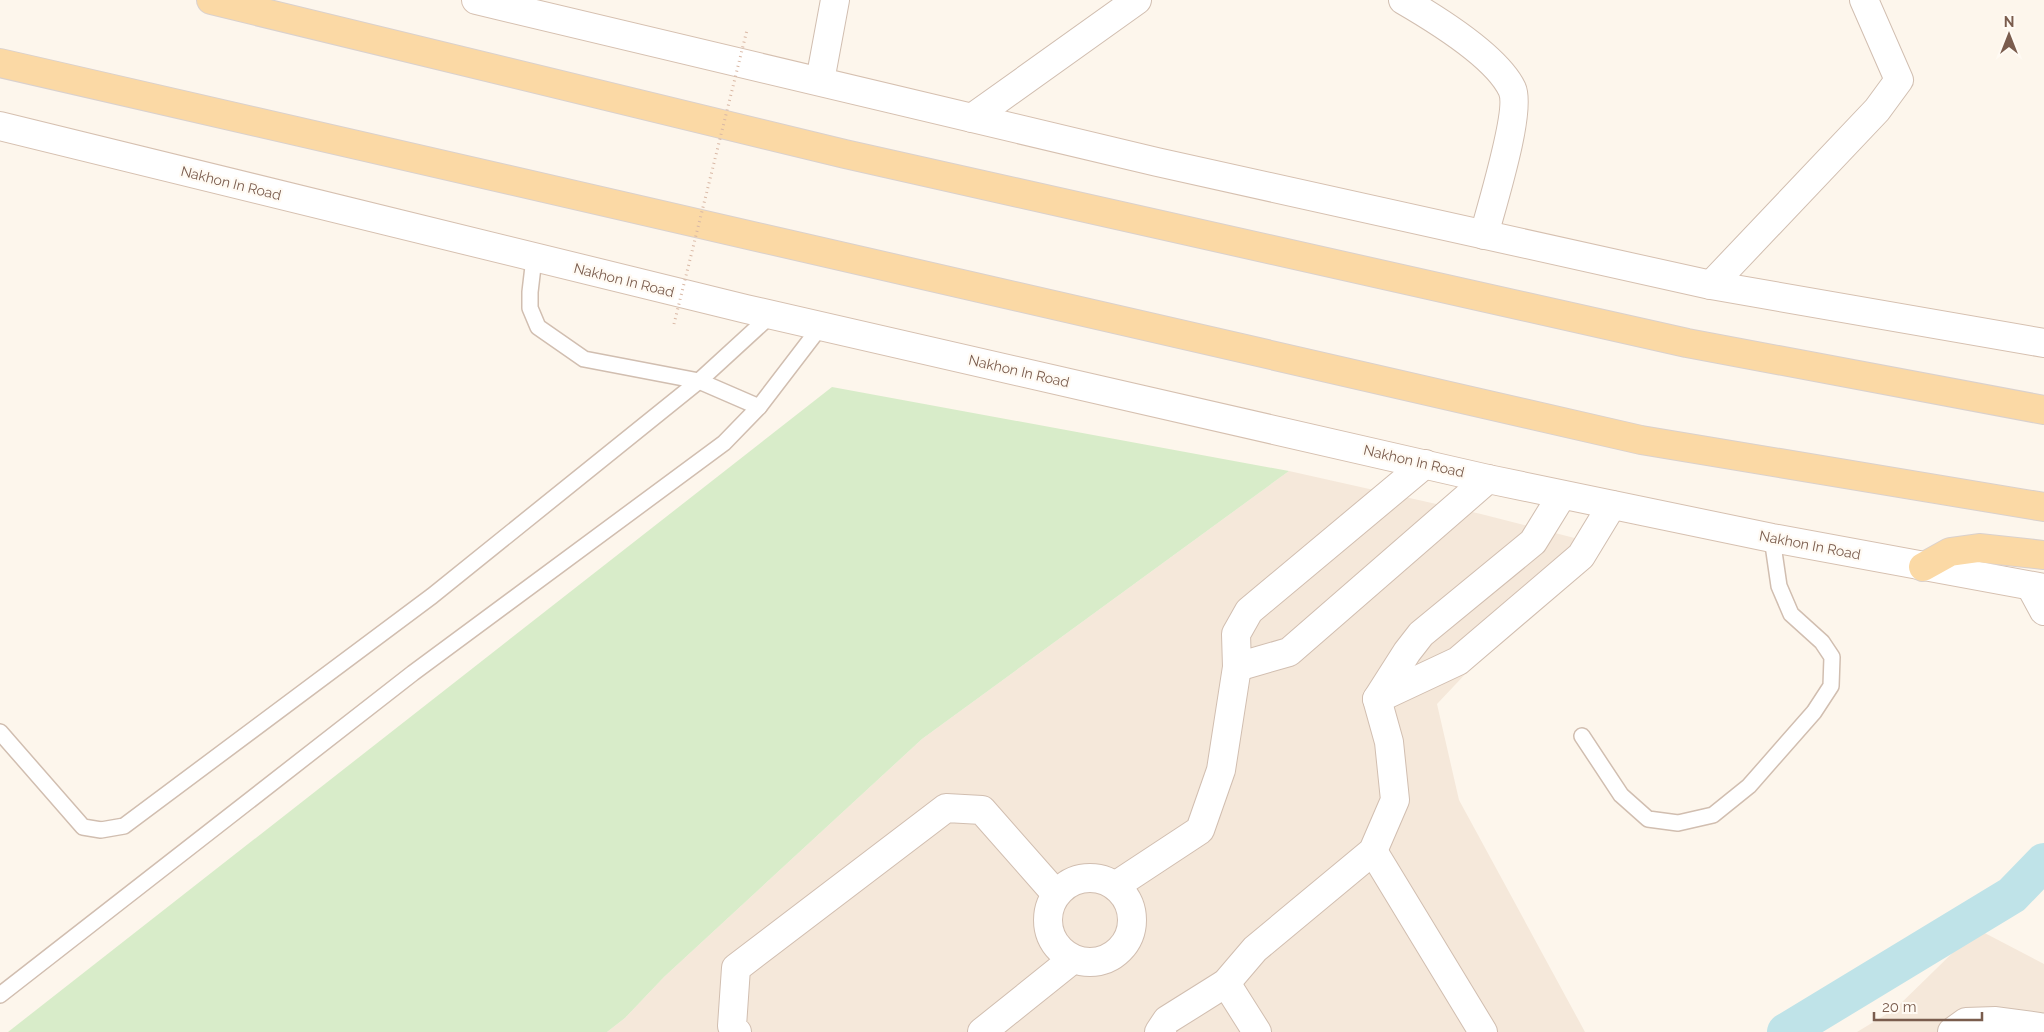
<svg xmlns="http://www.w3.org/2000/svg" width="2044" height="1032" font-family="Raleway,sans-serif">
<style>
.residential{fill:#f5e8da}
.green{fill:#d8ecc9}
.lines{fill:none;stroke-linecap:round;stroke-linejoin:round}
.canal{stroke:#bfe3e8;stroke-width:38}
.lane-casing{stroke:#d1beb0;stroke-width:18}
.street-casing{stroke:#d1beb0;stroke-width:30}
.secondary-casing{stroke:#d6c0b0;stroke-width:30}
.primary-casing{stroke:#dad1cd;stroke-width:30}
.lane{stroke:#fff;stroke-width:15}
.street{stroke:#fff;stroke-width:28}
.secondary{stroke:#fff;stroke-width:28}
.primary{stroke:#fbd9a5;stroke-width:28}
.path-bridge{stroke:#d9b8a5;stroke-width:3;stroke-dasharray:1 4;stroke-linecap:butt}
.labels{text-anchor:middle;stroke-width:4.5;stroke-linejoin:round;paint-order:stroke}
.street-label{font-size:14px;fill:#7a5c4d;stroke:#fffaf3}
</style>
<rect width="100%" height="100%" fill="#fdf6ec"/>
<g class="residential">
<path d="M1289,471l192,43 109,28 -153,162 22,96 126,232h-978l18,-14 39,-41 258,-238z"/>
<path d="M1977,929l67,35v68h-187l38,-23z"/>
</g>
<path class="green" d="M832,387l457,84 -367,268 -258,238 -39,41 -18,14h-599z"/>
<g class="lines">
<path class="canal" d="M1786,1032l226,-137 32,-33"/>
<g class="lane-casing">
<g id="lane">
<path d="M534,258l-4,34v16l8,19 46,32 115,22 60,26"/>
<path d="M0,732l83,95 18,3 23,-4 308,-230 267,-215 72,-66"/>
<path d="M1582,736l39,59 27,24 30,4 35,-8 36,-29 65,-74 17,-26 1,-29 -10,-15 -31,-28 -12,-28 -7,-48"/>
<path d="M0,995l413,-322 311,-230 35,-36 62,-81"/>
</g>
</g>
<g class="street-casing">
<g id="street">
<path d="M1403,0c31,18 93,56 109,89 10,21 -21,119 -28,146"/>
<path d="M820,81l15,-81"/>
<path d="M972,118l165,-118"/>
<path d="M1711,285l166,-175 22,-30 -35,-80"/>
<path d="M1425,464l-176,147 -13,23 1,33 52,-15 199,-173"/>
<path d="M2031,587l13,24"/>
<path d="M1377,699l81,-38 123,-105 31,-51"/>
<path d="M1373,851l110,181"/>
<circle cx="1090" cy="920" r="42"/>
<path d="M1115,886l85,-56 21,-60 16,-103"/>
<path d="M1226,983l31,49"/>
<path d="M737,1032l-5,-6 4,-58 210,-160 36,2 74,84"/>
<path d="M982,1032l91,-73"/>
<path d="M1159,1032l8,-12 59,-37 29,-34 118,-98 22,-51 -6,-58 -12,-43 30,-47 14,-18 112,-92 29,-47"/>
<path d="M1952,1032l14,-10 30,-1 44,6 4,4"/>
</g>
</g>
<g class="secondary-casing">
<g id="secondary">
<path d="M476,0l681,162 554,123 333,58"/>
<path d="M0,126l746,183 742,170 284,59 272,50"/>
</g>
</g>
<g class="primary-casing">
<g id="primary">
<path d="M211,0l634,154 842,189 357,67"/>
<path d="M0,63l1641,377 403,67"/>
<path d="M1923,567l27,-15 29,-4 65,7"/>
</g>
</g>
<use href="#lane" class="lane"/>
<use href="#street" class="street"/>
<use href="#secondary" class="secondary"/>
<use href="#primary" class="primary"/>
<path class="path-bridge" d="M674,324l73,-294"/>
</g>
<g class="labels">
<g class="street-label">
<text transform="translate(231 183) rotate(14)" y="5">Nakhon In Road</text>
<text transform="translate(624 280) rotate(14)" y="5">Nakhon In Road</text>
<text transform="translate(1019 371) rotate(13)" y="5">Nakhon In Road</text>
<text transform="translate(1414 461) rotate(13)" y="5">Nakhon In Road</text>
<text transform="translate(1810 545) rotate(11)" y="5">Nakhon In Road</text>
</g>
</g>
<g transform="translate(2009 35)" stroke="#fffaf3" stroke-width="4" paint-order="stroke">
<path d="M0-4L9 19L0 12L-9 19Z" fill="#7a5c4d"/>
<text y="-8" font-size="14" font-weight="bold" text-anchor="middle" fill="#7a5c4d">N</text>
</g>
<path d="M1874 1012v8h108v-8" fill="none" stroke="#7a5c4d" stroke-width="2.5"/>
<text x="1882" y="1012" font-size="15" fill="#7a5c4d" stroke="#fffaf3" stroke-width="4" paint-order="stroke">20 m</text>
</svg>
